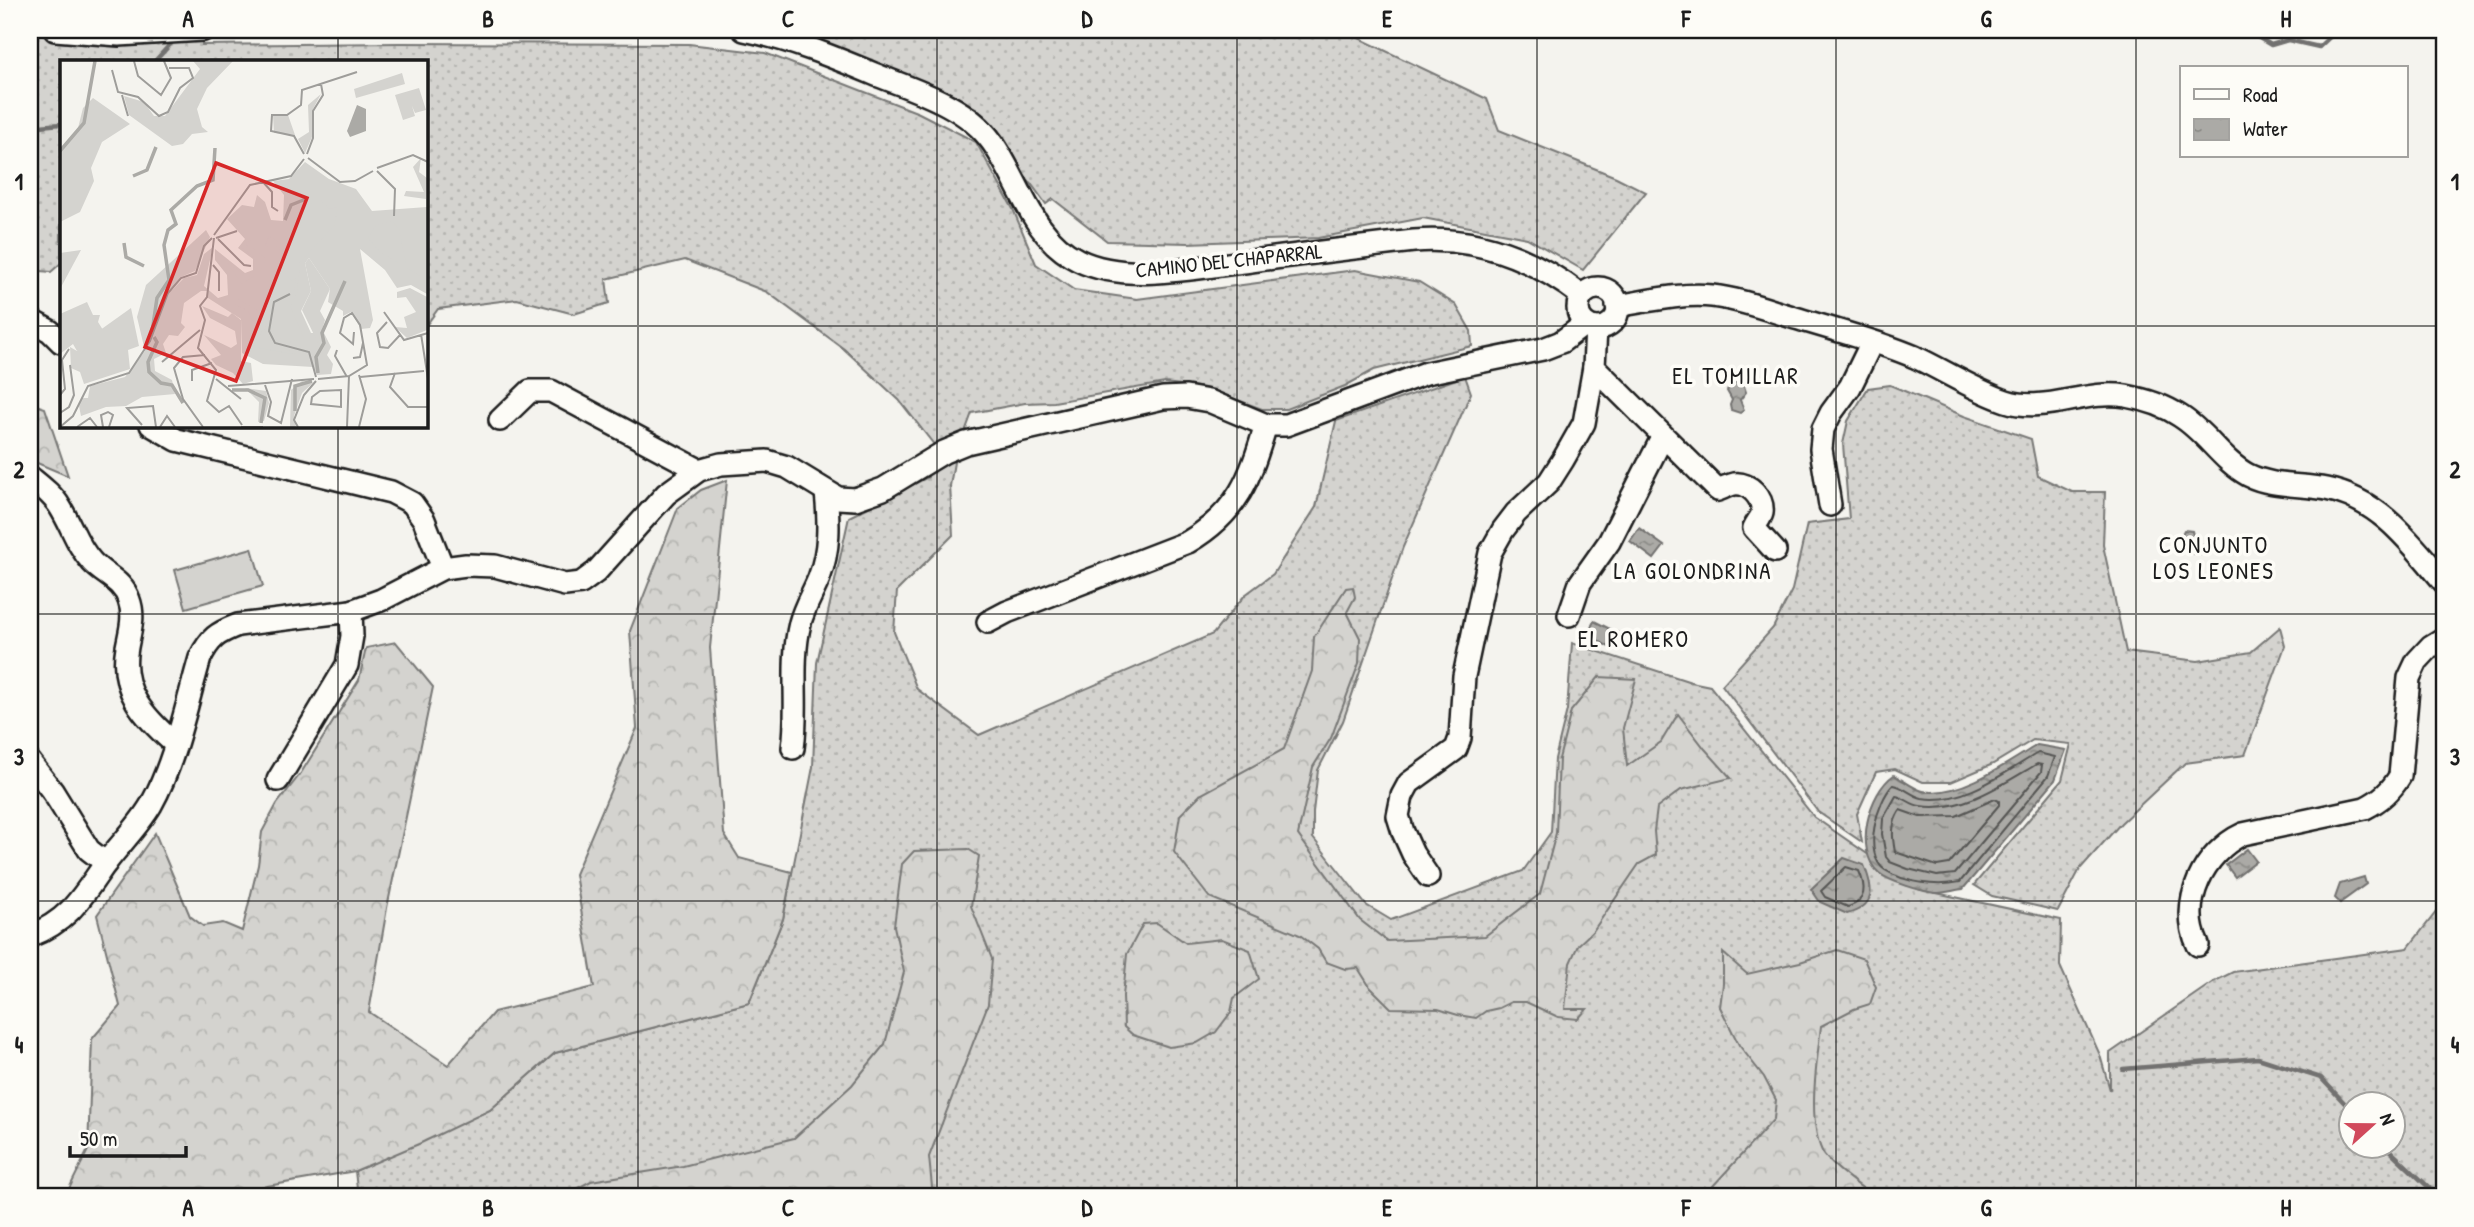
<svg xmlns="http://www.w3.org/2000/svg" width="2474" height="1227" font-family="'Patrick Hand',sans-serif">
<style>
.grass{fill:url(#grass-dots);stroke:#787876;stroke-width:2;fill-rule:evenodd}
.forest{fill:url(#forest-crowns);stroke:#787876;stroke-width:2}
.pitch{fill:#d4d3cf;stroke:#787876;stroke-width:2}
.water{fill:url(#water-ripples);stroke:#72716f;stroke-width:2}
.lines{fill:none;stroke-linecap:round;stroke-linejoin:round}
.shore{stroke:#555553;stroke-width:2}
.stream{stroke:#72716f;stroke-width:4.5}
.minor-casing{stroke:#1c1c1c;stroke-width:26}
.minor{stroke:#fdfcf7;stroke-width:21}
.grid{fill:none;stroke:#1c1c1c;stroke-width:2;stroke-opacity:0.55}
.labels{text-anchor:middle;stroke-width:7;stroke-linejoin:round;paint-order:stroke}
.street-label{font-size:21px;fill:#1c1c1c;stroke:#fdfcf7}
.neighbourhood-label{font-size:23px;letter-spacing:2px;fill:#1c1c1c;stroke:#fdfcf7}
.inset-river{fill:none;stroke:#abaaa6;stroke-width:3.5}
.inset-road{fill:none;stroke:#9e9d9a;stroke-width:2}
.view{fill:#d62828;fill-opacity:0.15;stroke:#d62828;stroke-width:3.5}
.inset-edge{fill:none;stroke:#1c1c1c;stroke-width:3.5}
.neatline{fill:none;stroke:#1c1c1c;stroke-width:2.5}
.grid-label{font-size:23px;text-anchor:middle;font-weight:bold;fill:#1c1c1c}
</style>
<defs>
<pattern id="grass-dots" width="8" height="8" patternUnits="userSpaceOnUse" patternTransform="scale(1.75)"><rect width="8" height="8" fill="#d4d3cf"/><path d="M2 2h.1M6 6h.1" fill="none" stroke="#b5b5b1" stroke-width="1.8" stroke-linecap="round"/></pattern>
<pattern id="forest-crowns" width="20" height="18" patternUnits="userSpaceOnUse" patternTransform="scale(1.75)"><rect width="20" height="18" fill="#d4d3cf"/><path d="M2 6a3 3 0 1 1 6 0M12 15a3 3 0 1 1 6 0" fill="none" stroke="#b5b5b1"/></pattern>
<pattern id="water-ripples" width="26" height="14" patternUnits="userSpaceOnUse" patternTransform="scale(1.75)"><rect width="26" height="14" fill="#abaaa6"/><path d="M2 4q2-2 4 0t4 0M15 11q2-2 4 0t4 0" fill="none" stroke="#8a8a86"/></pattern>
</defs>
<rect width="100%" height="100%" fill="#f4f3ee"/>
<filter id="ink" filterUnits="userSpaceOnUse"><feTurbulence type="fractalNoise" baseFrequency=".0143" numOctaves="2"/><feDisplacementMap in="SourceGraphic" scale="14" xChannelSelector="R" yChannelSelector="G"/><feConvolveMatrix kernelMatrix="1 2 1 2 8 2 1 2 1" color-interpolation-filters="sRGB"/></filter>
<g filter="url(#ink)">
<g class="grass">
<path d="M30,30h174l-2,15 198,-2 289,1 76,9 154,60 57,29 37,67 23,55 38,26 63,9 218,-29 64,12 37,23 15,26 1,15 -98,24 -29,16 -59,23h-24l-57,-21 -40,-5 -111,19 -29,1 -53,10 -18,49 -4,24 3,49 -56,56 -3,41 23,57 62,46 234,-101 32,-39 28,-21 43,-67 20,-86 129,-45 6,17 -68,154 -60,174 -25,49 -5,42v26l53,67 25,15 132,-49 28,-39 4,-73 12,-49 5,-67 119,39 19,4 104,131 104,72 143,31 -1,46 40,89 10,35v-37l103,-71 20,-10 175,-24 36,-46v295h-2086l-3,-26 135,-61 65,-57 194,-50 34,-84 30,-152 4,-104 32,-146 79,-40 7,-31 -36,-46 -55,-51 -77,-57 -82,-32 -79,19 3,24 -35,11 -57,-15 -79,10 -13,18v-266h-364v202l-10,9 -21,-2zM2352,1104h42v42h-42z"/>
<path d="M785,30h557l145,69 12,31 117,47 30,15 -63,78 -56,-32 -104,-20 -105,20 -130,5 -81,-2 -54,-42 -7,5 -70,-96z"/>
<path d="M1890,385l74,31 67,23 7,37 34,16h33l-2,53 23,107 72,9 53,-9 29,-25 5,19 -40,109 -60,8 -64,60 -41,46 -22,42 -66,-15 -18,-11 88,-105 9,-36 -38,-4 -40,24 -42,18h-28l-28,-13 -19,3 -19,42 5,28 -44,-30 -96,-127 51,-57 19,-38 15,-66 42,-5 -6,-75 5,-23 20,-33z"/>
</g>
<g class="forest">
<path d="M30,403l15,5 23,68 -38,-16z"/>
<path d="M727,480l-17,168 14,186 15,24 53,14 -9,47 -34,84 -194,50 -65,57 -69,33 -66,28 -99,17 -3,9h-188l23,-47 4,-111 28,-33 -23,-91 58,-82 35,83 13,10 20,-3 19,8 16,-66 4,-33 15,-28 24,-31 58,-93 7,-32 30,-6 37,45 -46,221 -18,104 79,53 46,-53 100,-25 -19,-113 62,-146 -7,-97 48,-123 23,-18z"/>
<path d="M1353,587l2,10 -8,15 13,26 -1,25 -28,75 -18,29 -15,68 62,85 27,21 98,-5 55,-42 16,-61 3,-74 12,-48 28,-34 37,2 -13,49 4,38 34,-24 17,-28 27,35 26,29 -50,12 -24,18 -3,23 2,24 -17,9 -46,67 -15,14 -8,18 -5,46h22l-9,10 -20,-2 -32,-15h-15l-12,6 -13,3 -10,7 -18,-3 -20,-6 -47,-1 -21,-21 -12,-19 -13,1 -19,-7 -8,-13 -18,-14 -91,-38 -35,-45 6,-37 20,-20 84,-46 28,-78 2,-34 32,-49z"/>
<path d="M968,849l11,7 -8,50 21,53 -4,45 -59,153 4,40h-372l30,-16 92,-15 111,-28 58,-53 33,-41 19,-72 -10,-46 8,-62 12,-13z"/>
<path d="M1157,923l29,20 36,-4 28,11 9,29 -25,19 -3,14 -15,20 -19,11 -28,4 -36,-12 -9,-8 -1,-31 4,-42 16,-30z"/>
<path d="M1837,950l27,9 12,28 -6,17 -16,5 -33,17c-4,36 -14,92 1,125 6,13 41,38 54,46h-173l71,-78 2,-19 -12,-23 -25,-32 -19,-38 3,-23v-31l24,21 53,-12z"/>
</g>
<path class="pitch" d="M252,548l11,38 -77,22 -11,-38z"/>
<g class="water">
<path d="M1733,383h6l5,3 2,6 -6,8 4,10 -4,3 -9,-3 -1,-5 2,-5 -5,-9z"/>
<path d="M1639,528l25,18 -10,13 -24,-18z"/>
<path d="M2184,530l8,1 3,12 8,3v7l-4,2 -7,-2 -6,-9 -4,-10z"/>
<path d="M1594,621l26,13 -7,15 -26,-14z"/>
<path d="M2037,745l29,5 -11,30 -92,109c-8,1 -19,4 -27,4 -13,-1 -48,-12 -57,-20 -26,-23 -10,-81 15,-98 9,5 20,14 29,16 35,7 85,-28 114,-46z"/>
<path d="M2247,849l9,12 -21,16 -9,-12z"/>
<path d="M1844,858l20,7c10,25 12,41 -17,49l-27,-12 -9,-13z"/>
<path d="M2364,877l2,7 -26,19 -5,-5 5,-14z"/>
</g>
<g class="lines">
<g class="shore">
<path d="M2038,753l17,4 -7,19 -88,106c-23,5 -55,1 -75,-12 -23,-16 -8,-69 8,-85 10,1 19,11 29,13 41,7 83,-26 116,-45z"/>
<path d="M2037,764l5,1 -1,7 -86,102 -18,2 -29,-7 -18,-7 -4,-5 -4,-23 1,-15 13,-23c8,1 15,9 24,10 42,7 83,-22 117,-42z"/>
<path d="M1995,799l4,2v4l-50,59 -12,2 -42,-14c-3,-16 -4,-28 5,-42l20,7 36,-1z"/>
<path d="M1846,867l13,4c7,16 8,30 -11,36l-23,-10 -4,-6z"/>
</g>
<g class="stream">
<path d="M2246,30l25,15 17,-5 31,7 18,-17"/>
<path d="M155,61l21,-23"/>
<path d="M30,127l31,-3"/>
<path d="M2123,1069l135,-11 63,20 31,33"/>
<path d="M2385,1146l54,51"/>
</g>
<g class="minor-casing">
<g id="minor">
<path d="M55,30l64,5 84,-5"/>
<path d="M744,30c45,9 87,26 130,44 40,16 92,31 118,68 28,39 39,95 86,118 48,24 121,7 173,1 54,-7 109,-14 163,-20 63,-5 118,16 168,55"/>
<circle cx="1598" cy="308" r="20"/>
<path d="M1617,306c31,-5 64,-13 95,-10 29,3 59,15 87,23 39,12 79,22 116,38 30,14 59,33 91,44 40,13 79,-12 120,-5 17,3 39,10 54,20 26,16 42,45 68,59 24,12 53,9 78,14 53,10 85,54 118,93"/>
<path d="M30,320l20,11 11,11"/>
<path d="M1596,328l-2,39 124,123c5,-2 11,-5 16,-6 15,-2 30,14 28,29 -1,5 -6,10 -8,15l21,23"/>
<path d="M500,420l30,-29h21l148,79"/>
<path d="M151,425l26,15 214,52 21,11 12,17 19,48"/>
<path d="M30,477c11,9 23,18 30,30 12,19 17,39 32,55 13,14 31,19 37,38 6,16 1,31 -2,47 -8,43 17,70 47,96"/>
<path d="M1830,505l-9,-56 2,-20 8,-16 19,-26 22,-45"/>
<path d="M1569,615l11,-32 29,-41 54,-106"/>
<path d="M988,622l19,-10 181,-70c51,-30 62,-64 78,-117"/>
<path d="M793,748c6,-41 -3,-84 7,-125 4,-16 13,-30 19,-45 11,-29 10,-56 7,-86"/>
<path d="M30,762l23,30 36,58 17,13"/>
<path d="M278,780l69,-115 5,-29 -1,-25"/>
<path d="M1428,876l-15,-22 -10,-22 -5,-16 4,-20 7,-13 47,-34 4,-11 4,-62 26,-123 13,-23 13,-17 33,-31 14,-22 21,-37 10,-56"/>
<path d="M30,936c39,-15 52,-39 75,-72 15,-20 33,-37 46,-59 24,-43 35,-99 49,-147 10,-20 17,-25 38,-33l113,-14 30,-11 62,-32 23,-3 29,1 70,19 16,-2 15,-11 70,-78 33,-24 22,-6 46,-3 20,6 51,31 17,1 28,-10 61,-37 22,-9 197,-45 23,-1 23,4 57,24h20l140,-52 117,-24 18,-7 24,-18"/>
<path d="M2198,945c-20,-42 6,-93 45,-111l122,-26c16,-8 26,-17 35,-32l9,-98 8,-17 14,-15 13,-8"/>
</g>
</g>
<use href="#minor" class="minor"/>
</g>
</g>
<path class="grid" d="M338,30v31M638,30v1167M937,30v1167M1237,30v1167M1537,30v1167M1836,30v1167M2136,30v1167M30,326h31M425,326h2019M338,425v772M30,614h2414M30,901h2414"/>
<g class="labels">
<g class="street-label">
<text transform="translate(1229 261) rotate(-6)" y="7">CAMINO DEL CHAPARRAL</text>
</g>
<g class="neighbourhood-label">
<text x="1736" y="384">EL TOMILLAR</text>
<text x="2214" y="553">CONJUNTO<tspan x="2214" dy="26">LOS LEONES</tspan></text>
<text x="1693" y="579">LA GOLONDRINA</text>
<text x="1634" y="647">EL ROMERO</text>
</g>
</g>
<g transform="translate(60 60)">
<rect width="368" height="368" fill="#f4f3ee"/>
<path d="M133,1h40l-26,27 -10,21 5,18 6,5 -16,2 -9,10 -11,2 -43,-31 -5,-19 20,6 10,14h11l35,-47zM261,34l-8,15 -1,28 -7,16 -7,-14 11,-7 -1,-27zM33,38l37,26 -28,18 -11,26 3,13 -14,31 -20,10 1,-74 16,-16 6,-24zM213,55h15l7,20 -21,-2zM245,102l24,17 27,10 16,22 55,-4v87l-16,-9 -14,3 -12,-18 -25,-21 13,71 -3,8 -9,1 -10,-17 -8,4v-5l-15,-9 2,-13 -21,-31 -4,5 6,28 -10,20 10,22h13l7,14 -4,8 6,9 -2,10 -14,1 -4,-8 -50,-3 -21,-11 -1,-34 -33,-21 -1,-7h-6l-17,12 -3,20 4,4 -7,9 -9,-1 -6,9 3,9 -12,6 1,12 17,9 3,14 -33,3 -16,9 -20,1 -25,9 -2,-10 3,-8h6l2,-12 35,-9 20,-26 -8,-34 9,-32 60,-55 4,7 -15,34 -14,6 -10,14 13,-13 13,-3 7,-21 9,-7 -9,39 14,12 10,-3 -1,-20 -12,-15v-11l30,24 8,-3v-11l-15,-11 7,-9 -18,-20 15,-14 12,2 3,-12 8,7 6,18 12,1 1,-26 -11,-14 16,-2zM21,190l-21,39v-36zM27,242l6,13h7l-2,7 5,8 -26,21 -4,-7 -13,10v-40z" fill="#d4d3cf"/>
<path d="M361,98l-2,14 8,6 -1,21 -22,-3 2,-5 18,1 -11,-25zM253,139h7l9,10 9,-2 -4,19 -34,36 -3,32 -7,12 14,32 -17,5 -14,-10 2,-31 19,-10 2,-14 -4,3 -6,-6 -7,-28 -14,-1 4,-10 13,8 14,-5zM332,161l7,8 7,34 10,6h11v11l-47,-28 -12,-14 8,-13zM192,180v7l14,12 -6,13 -18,12 -15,-21 17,11 10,-3 1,-13 -14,-11 7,1 -2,-5zM249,198l21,31 -10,22 5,9 -7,23 -16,-33 9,-19 -6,-28zM350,228l17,9v33l-20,8 -12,-11 12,1 -3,-11 12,-5 -10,-15 -9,1v-6zM177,238l21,13h14l-3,12 -16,20 -1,-23 -4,-9 -13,-7zM142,246l26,11 4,-4 9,7v41l10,2 2,18 -10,3 -10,-11 -17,-8 -5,-6 10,-4 -17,-20 27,13 6,-4 -2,-13 -25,-13zM71,248l8,38 -11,4 2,19 -46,15 -4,-12 -9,-4 -1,-21 7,4 5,-8zM207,270l5,13 26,12 -44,-8zM242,321l11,2 -11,10 -8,23 2,11h-6l1,-37zM185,328l21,3 3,12 -5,18 -6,1 1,-20z" fill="#d4d3cf"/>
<path d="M342,13l3,11 -49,14 -2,-9zM359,28l7,22 -11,3 -3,-7 3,10 -12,4 -8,-25z" fill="#d4d3cf"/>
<path d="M297,45l9,4v22l-16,6 -3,-6z" fill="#abaaa6"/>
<path class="inset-river" d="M0,91l24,-28 11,-62M73,116l14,-6 9,-23M225,160l6,-15 15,-6M64,183l2,14 18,9M92,272l5,-34 12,-18 -5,-35 4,-15 8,-6 -5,-14 26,-24 16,-6 2,-32M94,277l3,5 -9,20 1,10 12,11 11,2 11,18M258,313l-2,-16 8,-14 -2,-10 23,-52M172,330h16l17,8 -4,25M235,351v-25l17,-5"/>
<path class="inset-road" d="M74,1l4,15 23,19 10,-17 -7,-17M52,10l6,22 20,5 21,19 9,-4 12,-24 13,-10 -4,-10h-20M62,35l6,21M244,94l-10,-18 -23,-5 1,-16h15l14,-10 1,-15 55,-18M247,94l6,-16v-27l10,-16 -2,-11M248,98l32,24 15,-1 18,-10M317,108l36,-13 15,7M317,111l18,18 -1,27M202,121l10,11v15l6,4M154,175l36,-50 41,-9 13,-17M154,178l-7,59 -7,9 5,14 -7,28 18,22 -9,31 12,11 10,-6 13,19M156,178l21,-7M158,179l26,26 7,1M153,205l6,7v19M230,234l-16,8 -5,29 6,12 34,9 7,25M324,252l20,28 24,-7M327,262l-10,11 3,14 8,1 12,-13M361,274l7,45M277,290l-2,6 12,21M293,298l7,-1 3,-14M102,302l38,-32M335,313l-5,14 18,20h20M300,317l64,-6M156,319l25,20M258,319l31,-3 18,-11 -7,-40 -8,-12 -8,5 -4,15 13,11 1,-12M132,321v-11l20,-7M205,325l6,17 -3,14 13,7 11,-44M168,326l86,-7M281,330v17l-30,-3 1,-7 8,-6zM0,335l5,-6 -3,-29 7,-11M0,353l9,-6 5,-12 -4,-30M82,365l-15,-17 26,-2 3,21M0,367l13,-11 15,-30 41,-13 21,-32 18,-48 13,-15 15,-5 8,-27 8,-8M17,367l13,-9 7,9M43,367l-2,-12 7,-3 5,3 -4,12M100,367l7,-11 8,11M143,367l-20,-28 -9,-31 9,-11 22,-2M181,367h22M238,367l-4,-7 10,-25 12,-14M287,367l2,-51M299,367l7,-28 -7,-24"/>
<path class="view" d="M156,103l91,35 -71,183 -91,-34z"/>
<rect width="368" height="368" class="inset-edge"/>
</g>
<rect width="2474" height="1227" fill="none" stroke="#fdfcf7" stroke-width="77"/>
<rect x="2180" y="66" width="228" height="91" fill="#fdfcf7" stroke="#a3a29f" stroke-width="2"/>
<rect x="2194" y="89" width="35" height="10" fill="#fdfcf7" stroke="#a3a29f" stroke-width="2"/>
<text x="2243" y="102" font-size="21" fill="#1c1c1c">Road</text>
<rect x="2194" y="119" width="35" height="21" fill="url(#water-ripples)" stroke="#a3a29f" stroke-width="2"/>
<text x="2243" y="136" font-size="21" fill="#1c1c1c">Water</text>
<g transform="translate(2372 1125) rotate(69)"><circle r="33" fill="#fdfcf7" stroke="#a3a29f" stroke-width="2"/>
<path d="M0-5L12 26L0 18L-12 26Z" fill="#d1495b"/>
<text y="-10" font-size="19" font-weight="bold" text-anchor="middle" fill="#1c1c1c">N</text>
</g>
<path d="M70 1146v10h116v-10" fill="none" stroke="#1c1c1c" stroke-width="3.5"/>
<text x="80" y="1146" font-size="21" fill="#1c1c1c" stroke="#fdfcf7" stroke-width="5" paint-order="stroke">50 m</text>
<rect x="38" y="38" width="2398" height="1150" class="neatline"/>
<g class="grid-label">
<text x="188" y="27">A</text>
<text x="488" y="27">B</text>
<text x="788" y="27">C</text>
<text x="1087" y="27">D</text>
<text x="1387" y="27">E</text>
<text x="1686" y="27">F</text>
<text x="1986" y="27">G</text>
<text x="2286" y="27">H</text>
<text x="19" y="190">1</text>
<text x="2455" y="190">1</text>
<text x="19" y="478">2</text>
<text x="2455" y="478">2</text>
<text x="19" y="765">3</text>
<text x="2455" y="765">3</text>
<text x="19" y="1053">4</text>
<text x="2455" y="1053">4</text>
<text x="188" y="1216">A</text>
<text x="488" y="1216">B</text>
<text x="788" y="1216">C</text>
<text x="1087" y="1216">D</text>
<text x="1387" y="1216">E</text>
<text x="1686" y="1216">F</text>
<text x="1986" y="1216">G</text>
<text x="2286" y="1216">H</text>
</g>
</svg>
